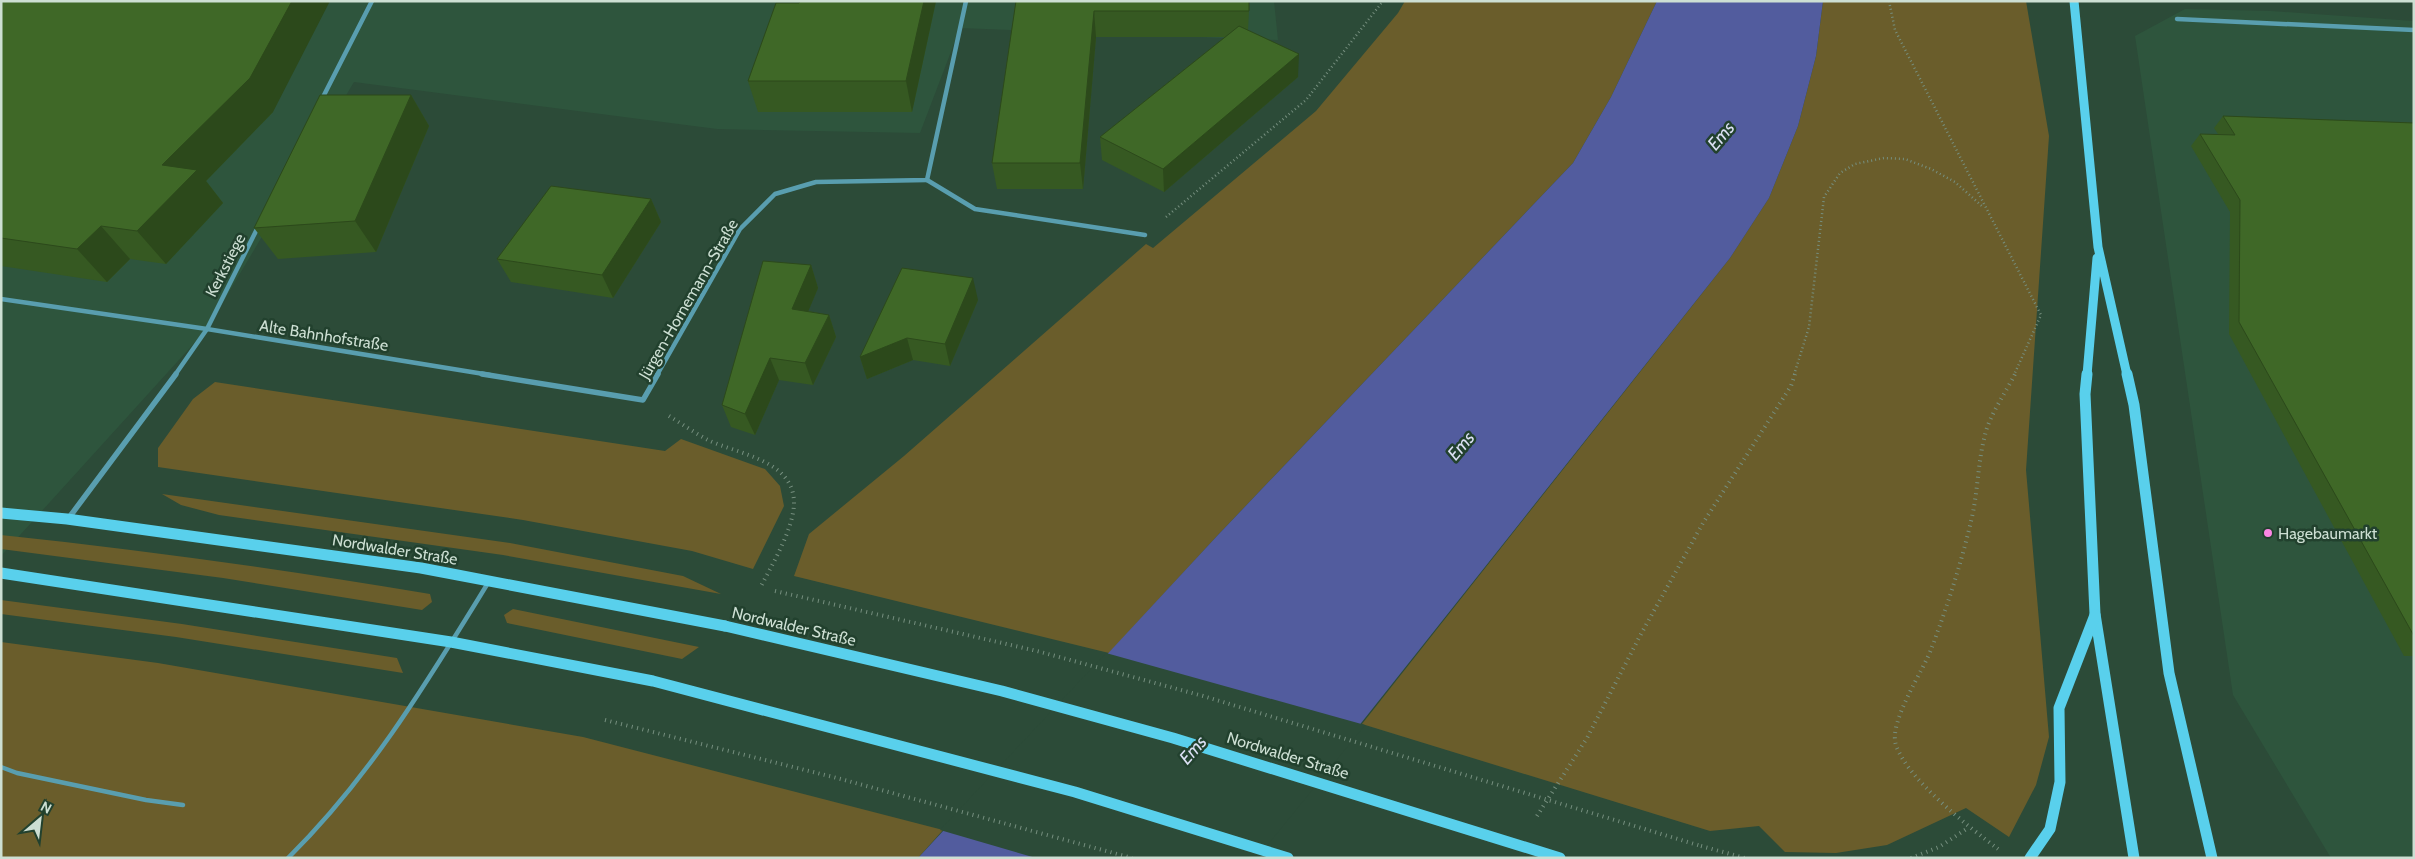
<svg xmlns="http://www.w3.org/2000/svg" width="2415" height="859" font-family="Cabin,sans-serif">
<style>
.built{fill:#2e553d}
.green{fill:#6a5d2b}
.water{fill:#525c9e}
.pier{fill:#2c4b38}
.lines{fill:none;stroke-linecap:round;stroke-linejoin:round}
.path-far1{stroke:#768f7f;stroke-width:2.5;stroke-dasharray:1 3;stroke-linecap:butt}
.path{stroke:#768f7f;stroke-width:4;stroke-dasharray:1 4.5;stroke-linecap:butt}
.lane{stroke:#599eaf;stroke-width:4.5}
.street-far1{stroke:#599eaf;stroke-width:4.5}
.street{stroke:#599eaf;stroke-width:5.5}
.secondary-far1{stroke:#59d0ec;stroke-width:9}
.secondary{stroke:#59d0ec;stroke-width:11}
.path-bridge{stroke:#768f7f;stroke-width:4;stroke-dasharray:1 4.5;stroke-linecap:butt}
.secondary-bridge{stroke:#59d0ec;stroke-width:11}
.wall{fill:#365922}
.shaded-wall{fill:#2c491b}
.building{fill:#3f6827;stroke:#2c491b}
.poi-dot{fill:#fc86e4;stroke:#22412e;stroke-width:2}
.labels{text-anchor:middle;stroke-width:5;stroke-linejoin:round;paint-order:stroke}
.street-label{font-size:16px;fill:#cddfd3;stroke:#22412e}
.poi-label{font-size:16px;fill:#cddfd3;stroke:#22412e;text-anchor:start}
.water-label{font-size:18px;font-style:italic;fill:#dce0f4;stroke:#22412e}
</style>
<rect width="100%" height="100%" fill="#2c4b38"/>
<g class="built">
<path d="M1,1h1273l4,39 -318,-12 -40,105 -203,-4 -363,-47 -147,247 -206,227z"/>
<path d="M2185,9l86,2 143,10v837h-83l-98,-163 -98,-659z"/>
</g>
<g class="green">
<path d="M1405,1h252l-46,96 -38,66 -356,373 -108,117 -315,-77 15,-42 95,-78 242,-212 7,4 163,-137 82,-98z"/>
<path d="M1823,1h203l23,135 -23,334 23,267 -13,48 -27,52 -43,-29 -79,37 -51,8 -51,-1 -26,-26 -49,5 -348,-107 368,-466 39,-60 29,-72 18,-70z"/>
<path d="M215,382l450,69 16,-12 84,30 15,17 4,20 -31,63 -61,-18 -169,-31 -365,-53v-19l35,-49z"/>
<path d="M162,494l348,49 173,33 38,18 -218,-39 -284,-40 -38,-10z"/>
<path d="M1,535c144,15 287,35 429,59l2,8 -10,8 -199,-32 -222,-29z"/>
<path d="M1,600l181,24 215,34 6,15 -227,-36 -175,-23z"/>
<path d="M513,609l186,38 -17,12 -175,-36 -3,-8z"/>
<path d="M1,642l157,21 425,74 360,93 -25,28h-917z"/>
</g>
<path class="water" d="M1657,1h166l-7,55 -18,70 -29,72 -39,60 -476,600h-336l299,-322 356,-373 38,-66z"/>
<path class="pier" d="M1106,653l259,72 -108,133h-221l-96,-28z"/>
<g class="lines">
<g class="path-far1">
<path d="M1889,1l6,29 146,285 -27,60"/>
<path d="M1166,217l140,-117 77,-99"/>
<path d="M1794,375l15,-48 15,-130 16,-24 15,-9 29,-6 21,1 26,10 24,13 28,25"/>
</g>
<g class="path">
<path d="M669,416c13,8 26,17 39,24 29,14 87,20 86,64 -1,26 -22,61 -34,84"/>
<path d="M605,720l232,58 295,80"/>
<path d="M1537,816l50,-78 54,-104 62,-111 88,-137 4,-12"/>
<path d="M1701,846l44,12"/>
<path d="M1998,849c-29,-22 -91,-70 -102,-104 -8,-23 28,-75 36,-98 16,-43 30,-86 40,-130 6,-27 6,-56 13,-82 4,-19 21,-43 30,-61"/>
<path d="M1911,858l28,-11 29,-19"/>
</g>
<g class="lane">
<path d="M1,767l16,6 129,27 37,5"/>
<path d="M288,858c83,-82 139,-176 200,-275"/>
</g>
<g class="street-far1">
<path d="M2177,19l237,11"/>
<path d="M322,99l50,-98"/>
<path d="M927,180l48,29 170,26"/>
<path d="M1,299l206,30 283,46"/>
<path d="M175,375l32,-46 52,-104"/>
<path d="M657,375l83,-146 35,-35 41,-12 111,-2 39,-179"/>
</g>
<g class="street">
<path d="M482,374l161,26 15,-26"/>
<path d="M68,519l108,-145"/>
</g>
<g class="secondary-far1">
<path d="M2074,1l24,246 29,128"/>
<path d="M2087,375l10,-117"/>
</g>
<g class="secondary">
<path d="M2087,374l-2,20 10,220 39,244"/>
<path d="M2127,374l7,31 35,268 43,185"/>
<path d="M1,513l66,6 354,49 304,58"/>
<path d="M1,573l450,69 202,39 422,111 213,66"/>
<path d="M2030,858l20,-29 10,-47 -1,-74 36,-93"/>
</g>
<path class="path-bridge" d="M775,591l262,60 166,45 498,150"/>
<path class="secondary-bridge" d="M725,626l277,65 171,47 387,120"/>
</g>
<g class="wall">
<path d="M1,1l272,111 -67,69 17,22 -57,61 -36,-5 -23,23 -106,-16z"/>
<path d="M800,1h136l-24,111h-154l-10,-31z"/>
<path d="M1016,1l233,10 -1,19 50,47 -134,115 -62,-32 -2,-23 125,-100h-129l-13,152h-86l-5,-26z"/>
<path d="M411,95l18,31 -53,126 -98,7 -24,-31z"/>
<path d="M2223,116l191,7v533h-10l-175,-322 1,-122 -39,-66 9,-12h18l-4,-6z"/>
<path d="M651,199l10,23 -48,76 -102,-16 -14,-23z"/>
<path d="M811,265l7,23 -10,23 21,4 7,22 -23,48 -34,-5 -24,55 -24,-8 -9,-22z"/>
<path d="M978,300l-28,66 -37,-6 -46,19 -7,-22z"/>
</g>
<g class="shaded-wall">
<path d="M292,1h38l-57,111 -67,69 17,22 -57,61 -29,-33 25,-66z"/>
<path d="M924,1h12l-24,111 -6,-31z"/>
<path d="M1094,11l2,26 -13,152 -3,-26z"/>
<path d="M1299,54l-1,23 -134,115 -1,-23z"/>
<path d="M411,95l18,31 -53,126 -21,-31z"/>
<path d="M651,199l10,23 -48,76 -11,-23z"/>
<path d="M101,226l29,33 -23,23 -30,-33z"/>
<path d="M811,265l7,23 -18,43 -8,-22z"/>
<path d="M973,278l5,22 -28,66 -5,-22z"/>
<path d="M829,315l7,22 -23,48 -8,-22z"/>
<path d="M907,338l6,22 -46,19 -7,-22z"/>
<path d="M770,358l9,22 -24,55 -10,-21z"/>
</g>
<g class="building">
<path d="M1,1h291l-42,77 -88,87 35,5 -60,61 -36,-5 -24,23 -76,-11z"/>
<path d="M800,1h124l-18,80h-158l28,-78h23z"/>
<path d="M1016,1h233v10h-155l-14,152h-88z"/>
<path d="M1239,26l60,28 -136,115 -63,-32z"/>
<path d="M320,95h91l-56,126 -101,7z"/>
<path d="M2223,116l191,7v513l-175,-314 1,-122 -40,-66 35,1z"/>
<path d="M551,186l100,13 -49,76 -105,-16z"/>
<path d="M763,261l48,4 -19,44 37,6 -24,48 -35,-5 -25,56 -23,-9z"/>
<path d="M902,268l71,10 -28,66 -38,-6 -47,19z"/>
</g>
<circle class="poi-dot" cx="2268" cy="533" r="5"/>
<g class="labels">
<g class="street-label">
<text transform="translate(225 265) rotate(-63)" y="6">Kerkstiege</text>
<text transform="translate(688 299) rotate(-60)" y="6">Jürgen-Hornemann-Straße</text>
<text transform="translate(324 335) rotate(9)" y="6">Alte Bahnhofstraße</text>
<text transform="translate(395 549) rotate(9)" y="6">Nordwalder Straße</text>
<text transform="translate(794 626) rotate(13)" y="6">Nordwalder Straße</text>
<text transform="translate(1288 755) rotate(17)" y="6">Nordwalder Straße</text>
</g>
<g class="poi-label">
<text x="2278" y="539">Hagebaumarkt</text>
</g>
<g class="water-label">
<text transform="translate(1721 136) rotate(-50)" y="6">Ems</text>
<text transform="translate(1461 446) rotate(-50)" y="6">Ems</text>
<text transform="translate(1193 750) rotate(-48)" y="6">Ems</text>
</g>
</g>
<rect width="2415" height="859" fill="none" stroke="#cddfd3" stroke-width="5"/>
<g transform="translate(40 819) rotate(28)" stroke="#22412e" stroke-width="4" paint-order="stroke">
<path d="M0-4L9 19L0 12L-9 19Z" fill="#cddfd3"/>
<text y="-8" font-size="14" font-weight="bold" text-anchor="middle" fill="#cddfd3">N</text>
</g>
</svg>
